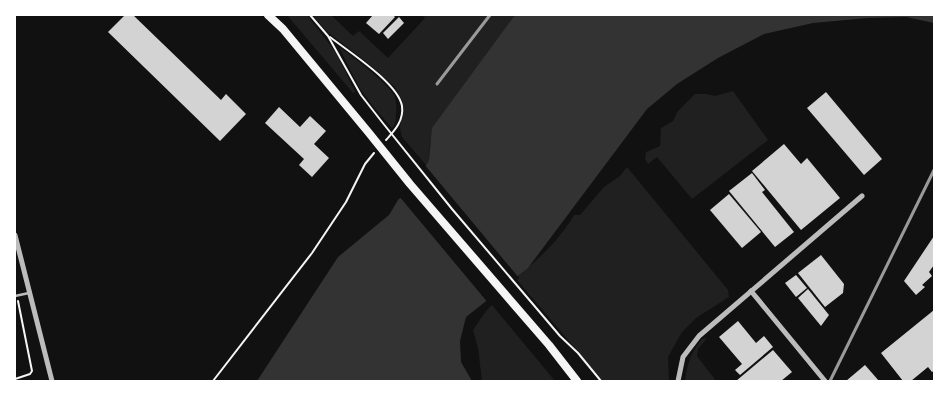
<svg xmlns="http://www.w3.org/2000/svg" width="949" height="396" font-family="'PT Sans Narrow',sans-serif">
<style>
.green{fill:#202020}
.water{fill:#333}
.pier{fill:#111}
.building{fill:#d3d3d3}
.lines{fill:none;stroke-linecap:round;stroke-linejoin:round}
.path{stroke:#f5f5f5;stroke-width:2}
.service{stroke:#bcbcbc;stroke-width:2.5}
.minor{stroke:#bcbcbc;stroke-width:5}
.secondary{stroke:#f5f5f5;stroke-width:8}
.rail{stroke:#9a9a9a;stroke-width:3}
</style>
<rect width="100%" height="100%" fill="#111"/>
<g class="green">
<path d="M287,15h20l30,39 18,38 -2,1z"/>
<path d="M313,15h18l22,21 6,-5 29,27 37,-40 -3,-3h93l-85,128 -1,17 -3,5 -24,-28 -2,-9 3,-26 -8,-15 -27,-24 -42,-32z"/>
<path d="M339,47c12,8 51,38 56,50 1,5 2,11 1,16 0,6 0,11 -4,15l-20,-23 -13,-18z"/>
<path d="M733,91l35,49 -76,59 -35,-42 -9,7 -3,-5 1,-7 14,-6 1,-18 12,-7 5,-10 17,-17h11l9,2z"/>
<path d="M627,167l101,123 1,7 -33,21 -14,14 -14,25 1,24h-66l-86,-101 2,-2 -1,-2c21,-17 43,-38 56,-61h6l24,-28 16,-11z"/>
<path d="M492,305l63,76h-73l-4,-33 -5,-18 13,-19z"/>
<path d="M707,338l-9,11 -1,7 19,25h-31c2,-17 6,-29 17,-42z"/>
</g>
<path class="water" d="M515,15h419v8l-28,-6 -38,1 -55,5 -49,11 -46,24 -41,26 -30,25 -119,159 -62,49 -6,24 1,21 11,19h-215l81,-124 51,-42 9,-15 19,-19 12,-21 3,-32z"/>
<path class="pier" d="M424,164l95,114 -30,26 -90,-108 16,-16z"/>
<g class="building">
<path d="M125,15h8l88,85 5,-6 20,20 -26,27 -112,-109z"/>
<path d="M373,15h20l2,2 -16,17 -13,-11z"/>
<path d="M399,17l5,6 -16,16 -5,-6z"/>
<path d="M826,92l56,67 -18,16 -57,-67z"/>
<path d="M279,107l21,20 10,-11 16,15 -12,13 15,14 -17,19 -13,-12 5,-6 -39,-36z"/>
<path d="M784,144l17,20 6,-6 33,40 -39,32 -49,-59z"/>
<path d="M752,173l13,17 -3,2 32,40 -19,15 -46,-56z"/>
<path d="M729,194l32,38 -19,16 -32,-38z"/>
<path d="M934,236v29l-5,7 3,4 -10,9 3,2 -9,8 -12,-14z"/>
<path d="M821,255l23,29 -1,9 -18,14 -27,-34z"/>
<path d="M796,275l11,13 -11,9 -11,-14z"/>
<path d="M808,289l21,26 -8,11 -23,-28z"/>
<path d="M934,310v61l-2,1 -4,-5 -17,14h-8l-22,-28z"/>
<path d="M738,321l18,22 8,-7 9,11 -33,28 -5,-5 7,-6 -23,-27z"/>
<path d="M773,350l19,22 -11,9h-45z"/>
<path d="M865,365l14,16h-33z"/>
</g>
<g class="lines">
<g class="path">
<path d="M310,15l18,21 33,59 21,27 70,87 108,127 18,17 23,28"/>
<path d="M330,37c19,15 68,46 72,69 2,15 -8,25 -16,34"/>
<path d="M15,379l15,-5 2,-3 -14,-70"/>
<path d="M213,381l99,-128 34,-51 19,-38 9,-11"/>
</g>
<path class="service" d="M15,296l14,-3"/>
<g class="minor">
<path d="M15,235l37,146"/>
<path d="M751,291l74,90"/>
<path d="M678,381l5,-24 16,-21 163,-140"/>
</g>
<path class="secondary" d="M268,15l15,14 86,104 41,51 139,161 28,36"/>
<g class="rail">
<path d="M437,84l53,-69"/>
<path d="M830,381l104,-211"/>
</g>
</g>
<rect width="949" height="396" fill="none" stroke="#ffffff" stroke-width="32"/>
</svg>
